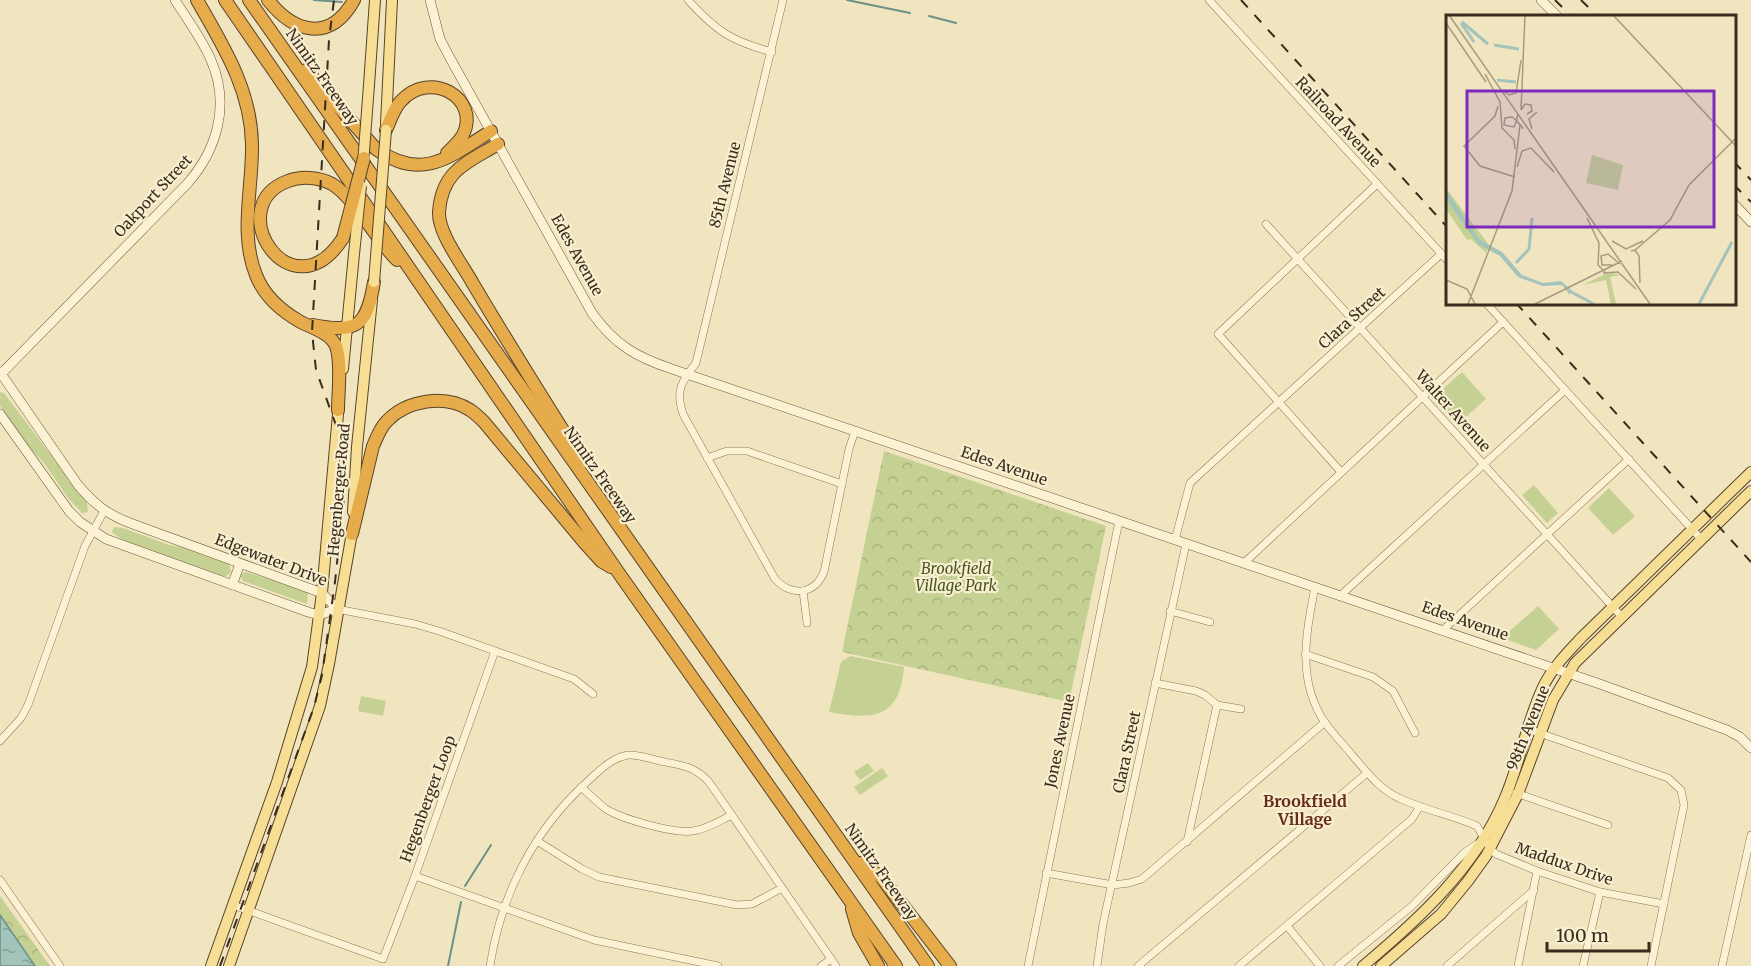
<svg xmlns="http://www.w3.org/2000/svg" width="1751" height="966" font-family="Merriweather,serif">
<style>
.grass{fill:#c5d093}
.park{fill:url(#park-crowns)}
.water{fill:url(#water-ripples);stroke:#6a918a;stroke-width:1.5}
.lines{fill:none;stroke-linecap:round;stroke-linejoin:round}
.stream{stroke:#6a918a;stroke-width:2}
.street-casing{stroke:#8b7657;stroke-width:8}
.secondary-casing{stroke:#6d573a;stroke-width:10}
.primary-casing{stroke:#58432b;stroke-width:12}
.highway-casing{stroke:#58432b;stroke-width:14}
.street{stroke:#fbf2d4;stroke-width:7}
.secondary{stroke:#fbf2d4;stroke-width:9}
.primary{stroke:#f7de95;stroke-width:10}
.highway{stroke:#e6ab4a;stroke-width:12}
.rail{stroke:#3a2c1c;stroke-width:2;stroke-dasharray:10 10;stroke-linecap:butt}
.primary-bridge-casing{stroke:#58432b;stroke-width:12;stroke-linecap:butt}
.highway-bridge-casing{stroke:#58432b;stroke-width:14;stroke-linecap:butt}
.primary-bridge{stroke:#f7de95;stroke-width:10}
.highway-bridge{stroke:#e6ab4a;stroke-width:12}
.labels{text-anchor:middle;stroke-width:4.5;stroke-linejoin:round;paint-order:stroke}
.street-label{font-size:15px;fill:#3a2c1c;stroke:#f8efd0}
.park-label{font-size:15px;font-style:italic;fill:#465721;stroke:#f8efd0}
.neighbourhood-label{font-size:16px;font-weight:bold;fill:#692e19;stroke:#f8efd0}
.inset-river{fill:none;stroke:#a3c3bb;stroke-width:3}
.inset-road{fill:none;stroke:#a89b7e;stroke-width:1.5}
.view{fill:#7b2cbf;fill-opacity:0.15;stroke:#7b2cbf;stroke-width:3}
.inset-edge{fill:none;stroke:#3a2c1c;stroke-width:3}
</style>
<defs>
<pattern id="park-crowns" width="20" height="18" patternUnits="userSpaceOnUse" patternTransform="scale(1.5)"><rect width="20" height="18" fill="#c5d093"/><path d="M2 6a3 3 0 1 1 6 0M12 15a3 3 0 1 1 6 0" fill="none" stroke="#aab37e"/></pattern>
<pattern id="water-ripples" width="26" height="14" patternUnits="userSpaceOnUse" patternTransform="scale(1.5)"><rect width="26" height="14" fill="#a3c3bb"/><path d="M2 4q2-2 4 0t4 0M15 11q2-2 4 0t4 0" fill="none" stroke="#869f97"/></pattern>
</defs>
<rect width="100%" height="100%" fill="#f1e5c0"/>
<g class="grass">
<path d="M1462,372l24,27 -29,26 -24,-27z"/>
<path d="M0,392l4,1 83,110 1,9 -6,1 -14,-15 -24,-35 -18,-19 -26,-38z"/>
<path d="M1534,485l24,28 -11,10 -25,-28z"/>
<path d="M1609,488l26,28 -22,19 -25,-27z"/>
<path d="M114,527l9,1 46,17 18,3 42,15 2,9 -5,4h-5l-97,-35 -12,-9z"/>
<path d="M246,572l62,19 -1,13 -64,-23 -3,-6z"/>
<path d="M1538,606l21,23 -23,21 -34,-12z"/>
<path d="M850,656l54,11c-4,52 -31,53 -75,45l12,-50z"/>
<path d="M361,696l25,5 -3,15 -25,-5z"/>
<path d="M868,763l6,8 -14,9 -6,-8z"/>
<path d="M882,768l6,8 -28,19 -6,-8z"/>
</g>
<g class="park">
<path d="M884,451l222,75 -37,176 -227,-50z"/>
<path d="M0,896l50,70h-50z"/>
</g>
<path class="water" d="M0,915l35,51h-35z"/>
<g class="lines">
<g class="stream">
<path d="M314,0l28,2"/>
<path d="M847,0l63,13"/>
<path d="M929,16l27,7"/>
<path d="M465,886l26,-41"/>
<path d="M448,966l13,-64"/>
</g>
<g class="street-casing">
<g id="street">
<path d="M688,0c28,31 43,41 84,52"/>
<path d="M783,0l-87,363c-14,18 -21,27 -13,51l92,165c9,9 15,12 28,12l4,32"/>
<path d="M1209,0l239,261"/>
<path d="M1266,224l355,392"/>
<path d="M1486,303l215,236"/>
<path d="M707,458l20,-7h20l95,33"/>
<path d="M1341,472l-123,-138 159,-150"/>
<path d="M1175,540l15,-57 251,-229"/>
<path d="M1244,563l259,-241"/>
<path d="M1315,587c-9,46 -19,95 11,137 8,11 18,21 26,31 14,16 27,34 47,43 25,12 53,17 78,28l13,23 6,5 41,17 63,21 64,12"/>
<path d="M803,591c11,-3 16,-8 21,-19l25,-123 6,-18"/>
<path d="M1341,595l224,-205"/>
<path d="M337,609l78,15 24,7 135,48 19,15"/>
<path d="M1170,611l40,11"/>
<path d="M1444,629l185,-170"/>
<path d="M1305,654l68,23 20,14 22,42"/>
<path d="M1155,683l41,8 9,4 12,10 24,4"/>
<path d="M1528,729l140,49 13,12 3,15 -33,161"/>
<path d="M0,741l21,-23 7,-13 57,-159 19,-35"/>
<path d="M581,787c8,7 17,16 25,22 16,10 68,25 87,22 14,-2 26,-10 39,-16"/>
<path d="M1516,793l92,32"/>
<path d="M537,841l45,28 17,8 138,28 15,-1 30,-16"/>
<path d="M1187,842l30,-137"/>
<path d="M1046,873l67,12 16,-2 13,-4 183,-157"/>
<path d="M415,876l179,64 124,26"/>
<path d="M0,880l60,86"/>
<path d="M233,905l150,54 32,-83 80,-225"/>
<path d="M1287,926l33,40"/>
<path d="M490,966c11,-71 43,-135 97,-184 12,-11 24,-24 41,-27 9,-1 23,4 32,6 21,4 34,5 49,21l127,184"/>
<path d="M821,966l10,-7"/>
<path d="M1028,966l91,-445"/>
<path d="M1097,966l6,-42 83,-380"/>
<path d="M1138,966l229,-193"/>
<path d="M1239,966l173,-147 8,-13"/>
<path d="M1338,966l74,-60 52,-53 13,-9"/>
<path d="M1447,966l87,-76"/>
<path d="M1518,966l19,-95"/>
<path d="M1583,966l17,-74"/>
<path d="M1722,966l29,-131"/>
</g>
</g>
<g class="secondary-casing">
<g id="secondary">
<path d="M430,0l10,39 10,19 142,255c23,32 44,44 80,56l925,314 130,47 13,7 11,11"/>
<path d="M1541,0l16,16"/>
<path d="M1734,204l17,18"/>
<path d="M0,372l78,113c15,18 30,30 52,38l192,70 15,16 -18,6 -11,-3 -202,-73 -26,-17 -11,-11 -69,-97"/>
<path d="M0,375l187,-191c31,-35 43,-80 24,-124 -9,-21 -24,-41 -36,-60"/>
<path d="M232,585l8,-21"/>
</g>
</g>
<g class="primary-casing">
<g id="primary">
<path d="M369,85l6,-85"/>
<path d="M386,124l6,-124"/>
<path d="M343,369l11,-115"/>
<path d="M353,512l4,-65 15,-147"/>
<path d="M211,966l66,-184 35,-115 10,-74 17,-190"/>
<path d="M229,966l91,-260 9,-42 24,-137"/>
<path d="M1363,966c55,-46 112,-98 141,-166 16,-36 22,-77 39,-113 9,-19 25,-35 39,-50l169,-165"/>
<path d="M1381,966l60,-52 27,-33 18,-25 32,-62 35,-94 22,-37 176,-172"/>
</g>
</g>
<g class="highway-casing">
<g id="highway">
<path d="M197,0c26,46 54,89 55,144 1,43 -13,89 4,131 8,21 24,35 43,46 12,7 31,11 37,25 6,16 2,47 2,64"/>
<path d="M225,0l393,572 278,394"/>
<path d="M249,0l679,966"/>
<path d="M268,0c26,33 62,43 86,0"/>
<path d="M306,70l70,79c46,33 74,8 115,-18"/>
<path d="M386,130c4,-9 8,-22 15,-29 29,-32 80,-3 62,34 -4,7 -11,13 -16,18"/>
<path d="M498,144c-31,19 -56,26 -59,68 -1,21 23,52 33,70 36,61 73,120 111,180"/>
<path d="M343,238c-52,80 -123,-32 -55,-57 13,-5 31,-4 44,3 22,13 45,57 65,76"/>
<path d="M313,325c45,9 54,0 61,-43"/>
<path d="M352,534l21,-88c4,-9 7,-18 14,-25 20,-21 58,-27 83,-11 5,3 10,8 14,12l99,119 18,20 10,6"/>
<path d="M861,863l20,14 69,89"/>
<path d="M852,909l7,24 19,33"/>
</g>
</g>
<use href="#street" class="street"/>
<use href="#secondary" class="secondary"/>
<use href="#primary" class="primary"/>
<use href="#highway" class="highway"/>
<g class="rail">
<path d="M1241,0l207,228"/>
<path d="M1555,0l16,16"/>
<path d="M1581,0l16,16"/>
<path d="M1734,162l17,18"/>
<path d="M1734,185l17,17"/>
<path d="M1516,303l235,259"/>
<path d="M220,966l94,-259 8,-32 13,-93 11,-104 -5,-39 -25,-69 -4,-38 17,-292 5,-40"/>
</g>
<g class="primary-bridge-casing">
<g id="primary-bridge">
<path d="M363,164l6,-79"/>
<path d="M354,254l7,-68"/>
<path d="M374,282l12,-152"/>
</g>
</g>
<g class="highway-bridge-casing">
<path id="highway-bridge" d="M343,238l21,-80"/>
</g>
<use href="#primary-bridge" class="primary-bridge"/>
<use href="#highway-bridge" class="highway-bridge"/>
</g>
<g class="labels">
<g class="street-label">
<text transform="translate(322 77) rotate(55)" y="5">Nimitz Freeway</text>
<text transform="translate(1338 122) rotate(47)" y="5">Railroad Avenue</text>
<text transform="translate(725 185) rotate(-76)" y="5">85th Avenue</text>
<text transform="translate(153 196) rotate(-47)" y="5">Oakport Street</text>
<text transform="translate(577 255) rotate(61)" y="5">Edes Avenue</text>
<text transform="translate(1352 318) rotate(-42)" y="5">Clara Street</text>
<text transform="translate(1453 411) rotate(48)" y="5">Walter Avenue</text>
<text transform="translate(1004 466) rotate(19)" y="5">Edes Avenue</text>
<text transform="translate(600 475) rotate(55)" y="5">Nimitz Freeway</text>
<text transform="translate(339 490) rotate(-85)" y="5">Hegenberger Road</text>
<text transform="translate(271 560) rotate(21)" y="5">Edgewater Drive</text>
<text transform="translate(1465 621) rotate(19)" y="5">Edes Avenue</text>
<text transform="translate(1528 728) rotate(-68)" y="5">98th Avenue</text>
<text transform="translate(1060 741) rotate(-78)" y="5">Jones Avenue</text>
<text transform="translate(1127 752) rotate(-78)" y="5">Clara Street</text>
<text transform="translate(428 799) rotate(-70)" y="5">Hegenberger Loop</text>
<text transform="translate(1564 864) rotate(19)" y="5">Maddux Drive</text>
<text transform="translate(881 872) rotate(55)" y="5">Nimitz Freeway</text>
</g>
<g class="park-label">
<text x="956" y="574">Brookfield<tspan x="956" dy="17">Village Park</tspan></text>
</g>
<g class="neighbourhood-label">
<text x="1305" y="807">Brookfield<tspan x="1305" dy="18">Village</tspan></text>
</g>
</g>
<g transform="translate(1446 15)">
<rect width="290" height="290" fill="#f1e5c0"/>
<path d="M146,140l31,10 -5,25 -32,-7zM0,173l43,57 -3,8 -15,-14 -4,1 -21,-31zM163,257l11,3 -10,2 6,27h-5l-5,-24 -23,5z" fill="#c5d093"/>
<path d="M0,175l34,50 22,12 20,23 21,8 18,-2 14,12 -6,1 -7,-9 -19,1 -25,-9 -18,-21 -22,-12 -32,-45z" fill="#a3c3bb"/>
<path class="inset-river" d="M16,7l26,22M15,8l13,19M48,30l25,4M51,65l19,2M70,248l13,-14 3,-31M127,278l21,11M253,289l33,-62"/>
<path class="inset-road" d="M3,0l201,289M167,0l123,131M0,8l40,59M39,59l15,28 2,26 12,12 1,9M58,76l5,4 7,-2 5,-33M52,91l-3,10 -31,30 16,20 35,11M75,95l4,-95M75,95l4,-6 6,1 1,6 -5,3M72,99l-3,11 -1,2 -10,-2 1,-7 7,-1 3,2 1,1 6,7 1,2M86,114l-3,-10 8,-7M71,152l5,-16 9,-3 23,24M141,203l12,25 -1,22 7,7M166,226l14,8 17,-8M185,236l4,-1 4,6 1,27M188,236l36,-31 19,-35 47,-47M166,250h-10l-1,-9 7,-2 12,10M157,258l15,-1 18,17M0,265l21,9 8,15M22,289l44,-113 8,-66M89,289l87,-43"/>
<path class="view" d="M21,76h247v136h-247z"/>
<rect width="290" height="290" class="inset-edge"/>
</g>
<path d="M1547 942v9h102v-9" fill="none" stroke="#3a2c1c" stroke-width="3"/>
<text x="1556" y="942" font-size="18" fill="#3a2c1c" stroke="#f8efd0" stroke-width="4.5" paint-order="stroke">100 m</text>
</svg>
